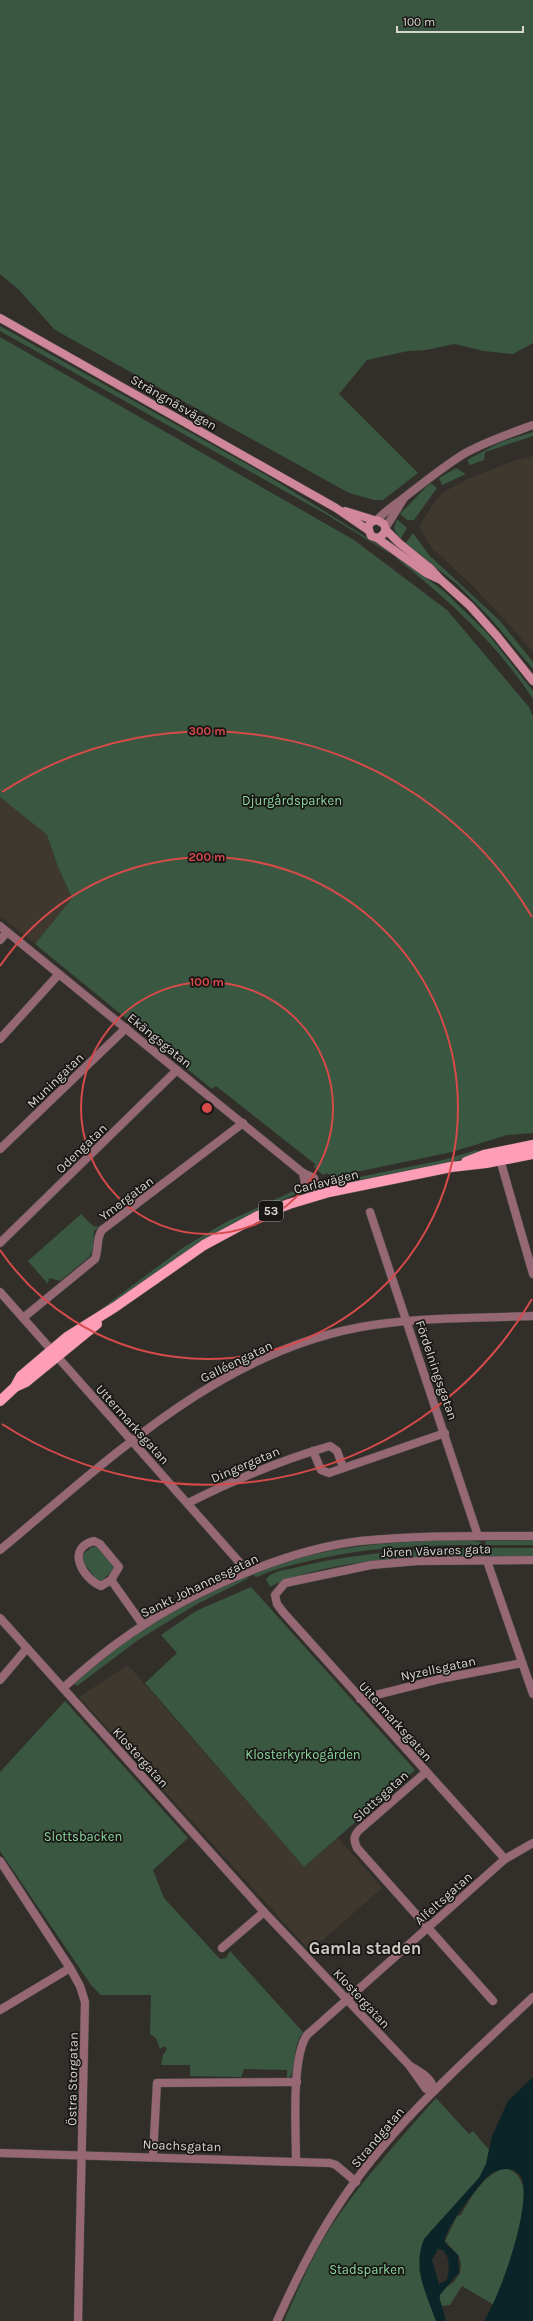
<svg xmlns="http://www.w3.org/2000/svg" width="533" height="2321" font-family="Karla,sans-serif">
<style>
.built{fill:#3e382e}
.green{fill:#395741}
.water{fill:#0b2427;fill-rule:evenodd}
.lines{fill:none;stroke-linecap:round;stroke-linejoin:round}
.minor-casing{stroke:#504d48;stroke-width:9}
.tertiary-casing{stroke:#504d48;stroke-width:9}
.secondary-casing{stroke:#504d48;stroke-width:9}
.primary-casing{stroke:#504d48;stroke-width:11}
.minor{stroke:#966774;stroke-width:8}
.tertiary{stroke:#966774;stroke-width:8}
.secondary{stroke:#d0869b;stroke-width:8}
.primary{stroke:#fd9db8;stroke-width:10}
.ring{fill:none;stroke:#d64b4a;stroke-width:2}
.labels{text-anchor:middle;stroke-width:3.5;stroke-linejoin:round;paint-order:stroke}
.shield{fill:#191715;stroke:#9e9c99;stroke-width:1}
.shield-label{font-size:12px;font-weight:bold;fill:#d7d5d2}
.street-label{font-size:13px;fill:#d7d5d2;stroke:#191715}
.park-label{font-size:13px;fill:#8bd7a0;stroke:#191715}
.district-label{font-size:17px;font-weight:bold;fill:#cdc9c3;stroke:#191715}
.centre{fill:#d64b4a;stroke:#191715;stroke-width:2}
.ring-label{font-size:12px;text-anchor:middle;font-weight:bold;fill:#d64b4a;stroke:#191715;stroke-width:3.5;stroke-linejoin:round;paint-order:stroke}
</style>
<rect width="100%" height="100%" fill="#322f2a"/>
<g class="built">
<path d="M533,456v197l-18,-22 -43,-46 -40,-37 -13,-21 17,-27 9,-9 25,-13 43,-17z"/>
<path d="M0,797l47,38 11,32 14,31 -37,46 -35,-28z"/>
<path d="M128,1665l176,202 34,-29 44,50 -72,63 -231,-254z"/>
</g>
<g class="green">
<path d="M0,0h533v343l-20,11 -29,-3 -30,-7 -28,6 -18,1 -41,9 -28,34 79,79 -35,27h-9l-25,-7 -294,-163 -36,-40 -19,-16z"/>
<path d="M0,326l268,150 122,76 -1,1 -65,-40 -324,-182z"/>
<path d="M0,337l354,203 93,70 82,97 4,9v417l-26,2 -55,17 -120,25 -5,-4 -4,2 -9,-8 1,-3 -99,-78 -4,3 -26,-21 3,-3 -3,-3 -3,3 -148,-121 37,-46 -14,-31 -11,-32 -47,-38z"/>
<path d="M533,432v4l-48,16 -1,8 -14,5 -3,-5 34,-18z"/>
<path d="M456,468l10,6 -24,11 -3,-7z"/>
<path d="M429,484h3l5,4 -23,32h-7l-7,-6z"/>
<path d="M397,519l10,9 -7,12 -6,-12z"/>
<path d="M413,533l16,22 70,65 34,42v7l-42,-50 -34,-35 -52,-40z"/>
<path d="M397,556l48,36 43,42 45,57v8c-36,-55 -85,-100 -137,-141z"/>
<path d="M477,1150l2,3 -30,10 -101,21 11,-7 84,-17z"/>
<path d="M300,1188c-4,12 -36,14 -46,25l-58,32 -81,57 -14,7 83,-62 42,-25z"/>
<path d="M81,1214l12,12 6,1 -5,4 -1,19 -4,7 -29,24 -11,-3 -1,6 -20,-23z"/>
<path d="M466,1540l15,2v3c-60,0 -113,2 -172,16 -17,4 -36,8 -52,16l-5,-2c66,-30 143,-34 214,-35z"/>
<path d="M533,1540v5h-47l-1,-4z"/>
<path d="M92,1547h6l16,19v4l-13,11 -5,-2 -15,-20 2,-5z"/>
<path d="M483,1548l2,9c-60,0 -119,0 -177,16 -13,4 -26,7 -38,14l-4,-8c6,-8 19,-9 28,-11 63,-16 125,-19 189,-20z"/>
<path d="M488,1548h45v8h-43z"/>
<path d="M248,1576l-1,3 -50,25 -59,36 -61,46 -3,-3c24,-21 48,-41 75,-58 32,-19 65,-34 99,-49z"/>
<path d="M251,1587l164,183 -111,97 -159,-184 32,-30 -16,-18 35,-24z"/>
<path d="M65,1701l123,137 -35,32 11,28 56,61 6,-1 4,-7 72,80 1,2c-13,14 -4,41 -16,46v-9l-43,-1 -3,8 -51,-1v-11h-29l2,-10 4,-6 -3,-3 -4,3 -4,-11 -6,-4 1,-39h-50l-10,-10 -91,-134v-79z"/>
<path d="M436,2098l33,36 4,-3 16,19 -3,14 -7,14 -49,54 -11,38 17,51h-152c14,-32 28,-64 46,-93 31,-47 69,-88 106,-130z"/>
<path d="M502,2169c31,-3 26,60 18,83 -7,18 -18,36 -26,53l-32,-19 -12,19 -10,1v-14l14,-10 6,-9 1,-8 -2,-9 -14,-15 12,-25 4,-1c10,-18 21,-38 41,-46z"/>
</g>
<path class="water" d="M533,2077v244h-49c17,-27 49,-118 37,-145 -4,-4 -8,-7 -13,-7 -7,0 -15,2 -20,7 -9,9 -47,56 -43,67l13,12 1,17 -20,24 7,25h-10c-10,-28 -24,-53 -12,-82l55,-61 7,-14 6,-28 16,-35zM438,2249l5,1c8,9 6,18 4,30l-8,4 -7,-24z"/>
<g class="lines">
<g class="minor-casing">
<g id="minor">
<path d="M377,520c9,-10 18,-15 28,-23 19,-15 37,-29 57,-42 22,-13 47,-21 71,-30"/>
<path d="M386,527l18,-29"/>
<path d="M0,926l303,247 11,5 2,10 -3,8"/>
<path d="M0,940l7,-8"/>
<path d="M0,1039l59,-65"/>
<path d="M0,1149l126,-121"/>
<path d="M499,1156l34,118"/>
<path d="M303,1173l3,15 7,8"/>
<path d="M370,1212l108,324"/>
<path d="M0,1243l177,-173"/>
<path d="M0,1292l248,280"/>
<path d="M23,1318l72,-59c4,-10 1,-21 7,-29l141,-107"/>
<path d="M313,1451l8,19 8,3 116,-40"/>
<path d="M188,1503c46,-23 93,-43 142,-57l7,5 6,16"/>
<path d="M0,1550c111,-92 224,-203 373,-225 52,-8 107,-7 160,-9"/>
<path d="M487,1561l46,133"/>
<path d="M111,1580l-10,6c-18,-7 -36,-38 -7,-45l6,3 19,23 -8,13 32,45"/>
<path d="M0,1680l27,-32"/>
<path d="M63,1688c18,-16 36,-32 56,-46 62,-46 164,-92 241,-101 58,-6 115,-5 173,-5"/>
<path d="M360,1699l80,-20 82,-16"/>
<path d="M426,1772l-68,59c-5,7 -4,9 -1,17l136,153"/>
<path d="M505,1859l-222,-247 -6,-8 -2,-9 10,-12 86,-18 47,-4 115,-1"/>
<path d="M0,1861l70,107 10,18 5,16 -7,319"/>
<path d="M222,1948l42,-36"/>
<path d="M0,2010l70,-42"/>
<path d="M0,2153l330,10 6,2 20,17"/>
<path d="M153,2156l4,-73 140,-1"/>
<path d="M296,2161c0,-29 -5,-103 11,-126l198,-176 28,-16"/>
</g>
</g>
<g class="tertiary-casing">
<g id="tertiary">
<path d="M0,1618l264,294 145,153 17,24 8,2c-2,-14 -13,-18 -25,-26"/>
<path d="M277,2321c18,-40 37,-79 61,-115 52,-80 126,-144 195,-209"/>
</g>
</g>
<g class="secondary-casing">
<g id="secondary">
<path d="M0,318l336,190 32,22"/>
<path d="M345,511l29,9"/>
<path d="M386,530l13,13 31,25 10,11 30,27 27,30 36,45"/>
<path d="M377,538c7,-2 10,-7 7,-14l-7,-4 -6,2 -3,5 3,9 6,2 49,35 13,6"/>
</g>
</g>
<g class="primary-casing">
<g id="primary">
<path d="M466,1162l18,-7 49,-10"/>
<path d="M15,1387l11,-5 71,-58"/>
<path d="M0,1401l15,-14 6,-11 46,-39 48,-30 89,-62 54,-29 31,-12 40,-12 122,-25 35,-4 47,-9"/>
</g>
</g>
<use href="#minor" class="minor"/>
<use href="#tertiary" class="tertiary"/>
<use href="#secondary" class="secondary"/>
<use href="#primary" class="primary"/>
</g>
<g class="ring">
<circle cx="207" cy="1108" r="126"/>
<path d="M0 966A251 251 0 1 1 0 1250"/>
<path d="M532 1299A377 377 0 0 1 2 1424M2 792A377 377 0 0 1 532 917"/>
</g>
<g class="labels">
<rect class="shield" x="259" y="1201" width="24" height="20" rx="3"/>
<g class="shield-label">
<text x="271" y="1215">53</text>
</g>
<g class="street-label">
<text transform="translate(174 402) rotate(30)" y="5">Strängnäsvägen</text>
<text transform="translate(160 1040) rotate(39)" y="5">Ekängsgatan</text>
<text transform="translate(55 1080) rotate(-44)" y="5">Muningatan</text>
<text transform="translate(81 1148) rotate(-44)" y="5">Odengatan</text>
<text transform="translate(326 1181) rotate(-14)" y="5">Carlavägen</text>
<text transform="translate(126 1198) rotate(-37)" y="5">Ymergatan</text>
<text transform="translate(236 1361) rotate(-26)" y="5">Galléengatan</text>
<text transform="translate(437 1370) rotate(71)" y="5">Fördelningsgatan</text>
<text transform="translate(133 1424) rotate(48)" y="5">Uttermarksgatan</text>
<text transform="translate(245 1464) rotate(-23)" y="5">Dingergatan</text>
<text transform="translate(436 1550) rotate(-2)" y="5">Jören Vävares gata</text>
<text transform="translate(199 1585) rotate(-26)" y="5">Sankt Johannesgatan</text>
<text transform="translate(438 1668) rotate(-12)" y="5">Nyzellsgatan</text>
<text transform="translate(396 1721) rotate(48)" y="5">Uttermarksgatan</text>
<text transform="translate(141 1757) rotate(48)" y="5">Klostergatan</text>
<text transform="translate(380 1796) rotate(-42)" y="5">Slottsgatan</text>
<text transform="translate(443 1898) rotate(-42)" y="5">Alfeltsgatan</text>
<text transform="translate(362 1998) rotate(47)" y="5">Klostergatan</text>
<text transform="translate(72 2079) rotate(-89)" y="5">Östra Storgatan</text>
<text transform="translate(377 2137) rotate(-50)" y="5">Strandgatan</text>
<text transform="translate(182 2145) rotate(2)" y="5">Noachsgatan</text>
</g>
<g class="park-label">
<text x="292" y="805">Djurgårdsparken</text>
<text x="303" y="1759">Klosterkyrkogården</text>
<text x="83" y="1841">Slottsbacken</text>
<text x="367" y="2274">Stadsparken</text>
</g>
<g class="district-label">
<text x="365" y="1954">Gamla staden</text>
</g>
</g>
<circle cx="207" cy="1108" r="6" class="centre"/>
<g class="ring-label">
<text x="207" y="735">300 m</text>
<text x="207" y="861">200 m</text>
<text x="207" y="986">100 m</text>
</g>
<path d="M397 26v6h126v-6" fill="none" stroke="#d7d5d2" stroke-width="2"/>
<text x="403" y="26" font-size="12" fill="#d7d5d2" stroke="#191715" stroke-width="3" paint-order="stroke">100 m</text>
</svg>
